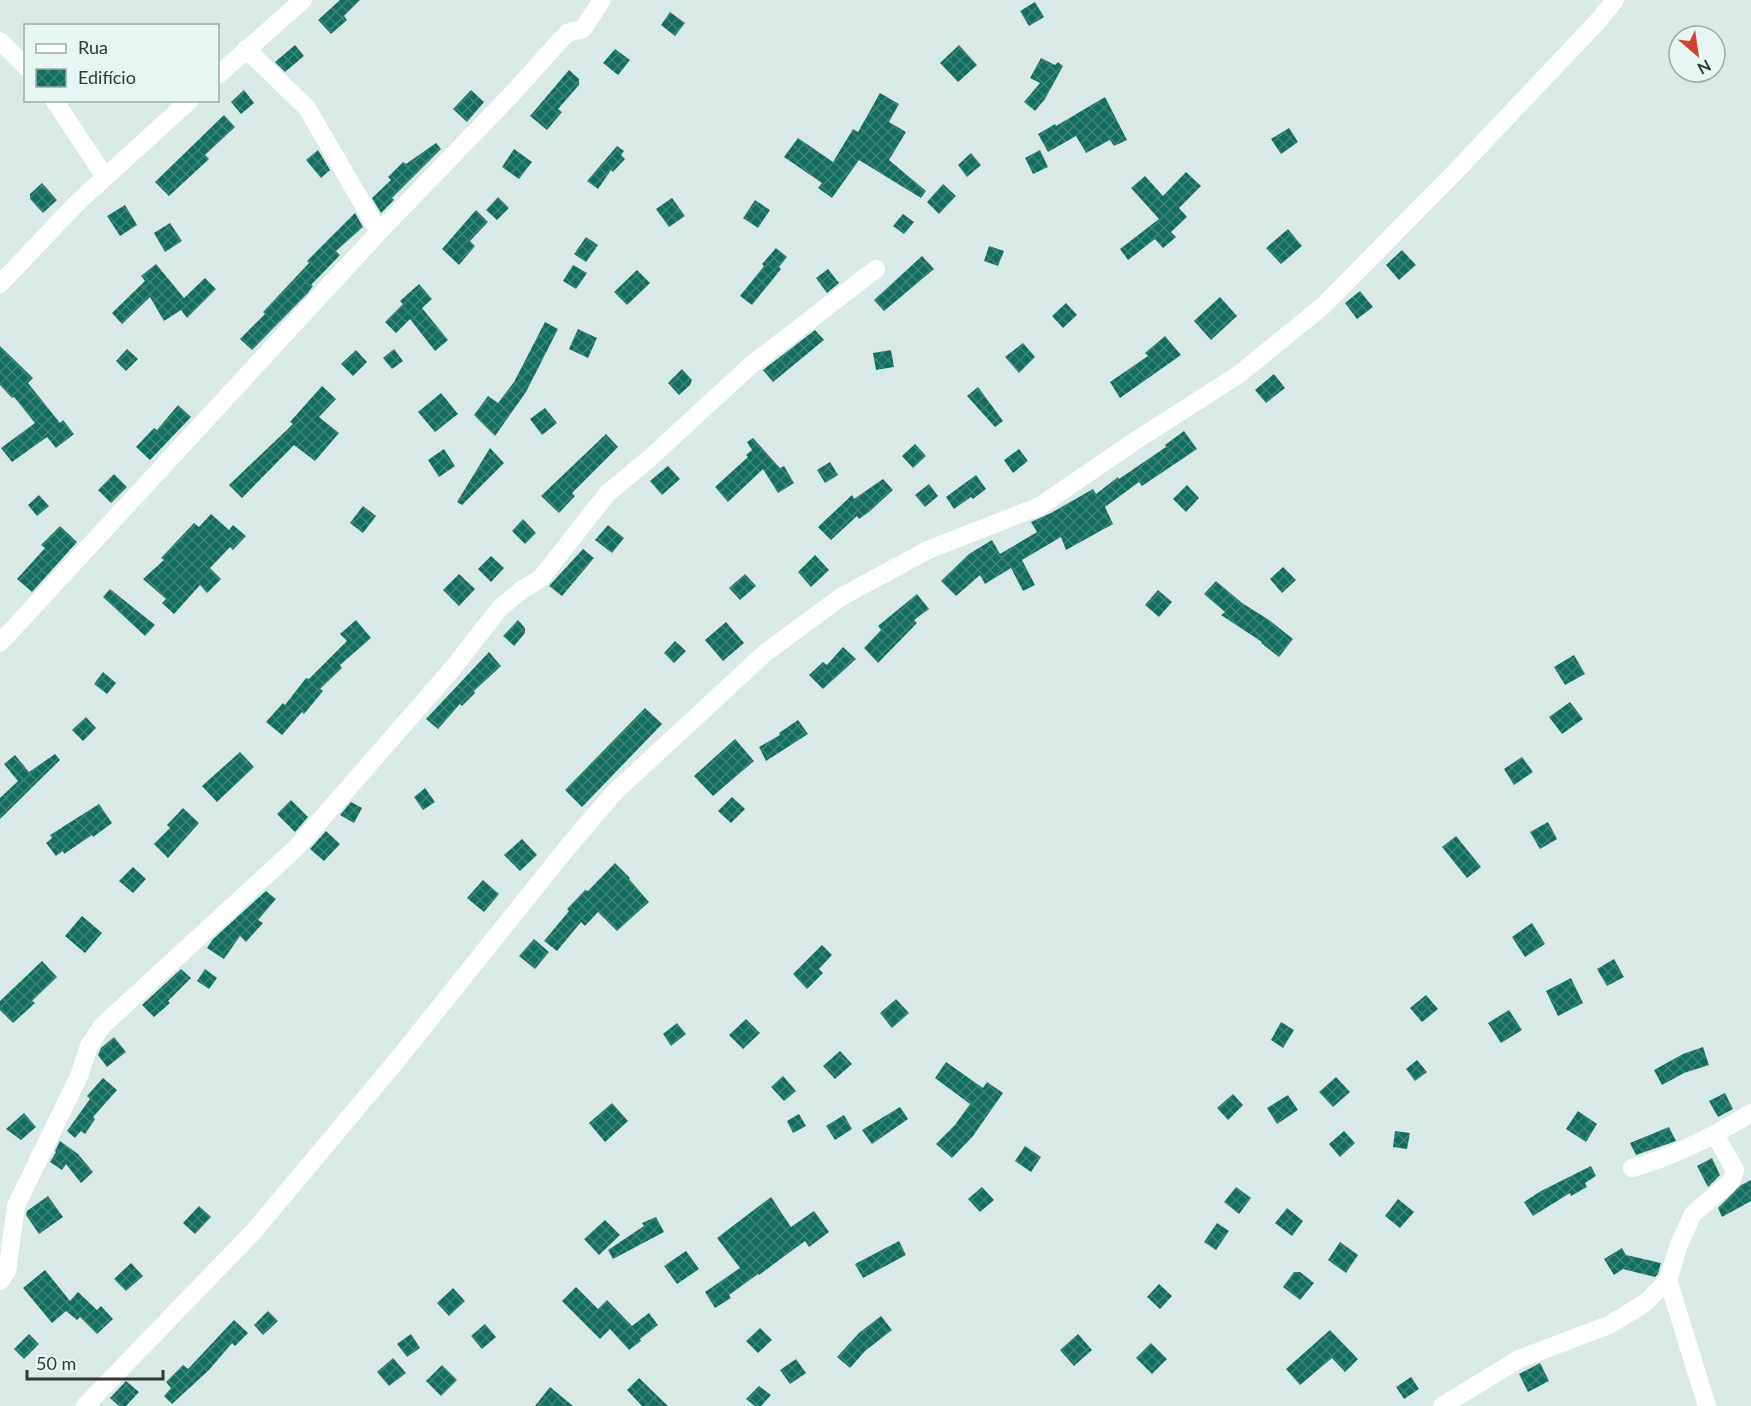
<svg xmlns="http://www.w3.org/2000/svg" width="1751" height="1406" font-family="Lato,sans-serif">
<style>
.building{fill:url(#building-cross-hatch)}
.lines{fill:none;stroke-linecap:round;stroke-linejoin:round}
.minor{stroke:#fff;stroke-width:18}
</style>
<defs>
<pattern id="building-cross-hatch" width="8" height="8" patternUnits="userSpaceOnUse" patternTransform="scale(1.5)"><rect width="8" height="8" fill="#136e5f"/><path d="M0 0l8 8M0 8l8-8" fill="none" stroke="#3f8478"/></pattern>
</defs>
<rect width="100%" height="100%" fill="#d9eae6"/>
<g class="building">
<path d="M340,0h20l-16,16 3,4 -16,14 -13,-14z"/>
<path d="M1035,2l9,15 -15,9 -9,-15z"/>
<path d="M670,12l15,11 -10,13 -14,-11z"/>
<path d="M295,45l9,11 -19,16 -10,-10z"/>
<path d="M959,45l18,20 -19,17 -18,-19z"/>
<path d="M615,49l15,11 -12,15 -15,-12z"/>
<path d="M1041,58l14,7 3,-3 5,4 -18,33 -10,12 -11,-9 16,-19 -10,-5z"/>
<path d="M569,70l10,9v6l-21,24 4,3 -15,18 -17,-14z"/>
<path d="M244,90l10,13 -13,11 -10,-12z"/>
<path d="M471,90l13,12 -17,20 -14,-13z"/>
<path d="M880,93l19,11 -10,18 17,10 -17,28 37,31 -5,7 -62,-38 -27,38 -14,-10 4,-5 -38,-26 14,-19 35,24 20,-33 5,3z"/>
<path d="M1105,97l22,43 -13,6 -4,-6 -24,13 -10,-17 -28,16 -10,-18 17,-10 1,2z"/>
<path d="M224,115l11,12 -30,28 4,4 -40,37 -14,-14z"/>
<path d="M1289,128l9,14 -17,12 -10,-15z"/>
<path d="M436,143l5,6 -49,49 2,2 -13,13 -9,-15 19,-18 -3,-3 15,-15 3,2z"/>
<path d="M617,146l7,5 -3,4 4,4 -12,13 -2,-2 -13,19 -11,-8z"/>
<path d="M514,149l18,13 -13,17 -17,-12z"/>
<path d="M318,150l12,20 -9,8 -15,-18z"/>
<path d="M1040,150l8,17 -15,7 -8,-16z"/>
<path d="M971,153l10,12 -14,12 -9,-12z"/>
<path d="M1186,172l15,14 -22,22 8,9 -16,15 5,5 -13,11 -8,-9 -27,21 -8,-11 39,-30 -28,-31 14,-12 18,20z"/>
<path d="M42,183l15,17 -14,13 -13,-14v-5z"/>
<path d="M943,184l13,12 -17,18 -12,-12z"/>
<path d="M498,197l11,11 -12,12 -11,-10z"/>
<path d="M672,198l13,18 -16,11 -13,-18z"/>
<path d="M755,200l15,10 -12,18 -15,-10z"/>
<path d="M125,205l12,20 -17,11 -13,-20z"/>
<path d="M476,210l12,12 -18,19 5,5 -16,19 -17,-16z"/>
<path d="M355,213l8,14 -27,24 4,4 -29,30 2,1 -5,7 -56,57 -12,-11 25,-25 -2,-2 46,-49 -2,-2z"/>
<path d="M903,214l11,8 -10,12 -11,-8z"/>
<path d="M170,223l12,18 -17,11 -11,-19z"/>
<path d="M1288,229l14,17 -21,18 -15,-16z"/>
<path d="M586,237l12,8 -12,17 -12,-8z"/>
<path d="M989,246l15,5 -6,15 -14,-5z"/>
<path d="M776,248l11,9 -8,10 2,2 -29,36 -12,-9 24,-30 -2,-2z"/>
<path d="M1402,250l14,15 -17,15 -13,-15z"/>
<path d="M922,256l12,13 -50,42 -10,-11z"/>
<path d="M156,264l28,34 21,-20 11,11 -29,29 -6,-8 -17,11 -14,-24 -28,27 -10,-11 33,-32 -4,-5z"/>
<path d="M573,265l14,8 -11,16 -13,-8z"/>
<path d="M828,269l11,14 -12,10 -11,-15z"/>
<path d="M637,270l13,13 -23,22 -13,-13z"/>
<path d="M419,284l13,15 -10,9 26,32 -13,11 -25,-32 -14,14 -11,-11 18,-18 -3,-3z"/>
<path d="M1360,291l13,16 -16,12 -12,-16z"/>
<path d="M1220,297l17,19 -26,24 -17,-19z"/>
<path d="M1066,303l11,12 -14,13 -11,-12z"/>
<path d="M545,322l13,7 -32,63 -31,44 -21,-21 14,-19 10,7 16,-21z"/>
<path d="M578,329l19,9 -9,20 -19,-9z"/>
<path d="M815,330l9,10 -51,42 -10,-12z"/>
<path d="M1165,336l16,19 -61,43 -10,-16 38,-26 -3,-3z"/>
<path d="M1023,343l12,14 -16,16 -14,-16z"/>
<path d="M0,346l33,32 -5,5 32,40 3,-3 11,14 -18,14 -9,-11 -35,25 -11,-14 34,-25 -21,-26 -2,1 -12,-13z"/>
<path d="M127,349l11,10 -12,12 -10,-10z"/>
<path d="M394,349l9,12 -11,8 -9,-11z"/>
<path d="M356,350l11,12 -14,14 -12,-12z"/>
<path d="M891,350l3,17 -18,3 -3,-17z"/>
<path d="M682,369l10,11 -2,5 -11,10 -11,-12z"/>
<path d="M1274,374l11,14 -19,15 -11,-13z"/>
<path d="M322,386l14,13 -17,18 20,16 -24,28 -21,-16 -52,53 -13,-13 64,-61 -3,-2z"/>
<path d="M978,387l25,34 -8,6 -28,-31z"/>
<path d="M441,393l17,21 -23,18 -17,-20z"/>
<path d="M178,405l13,12 -41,43 -14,-13 18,-19 3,2z"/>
<path d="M545,408l12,15 -15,12 -12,-16z"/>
<path d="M1184,431l13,18 -55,37 -3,-4 -34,25 8,17 -47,26 -5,-13 -39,23 13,25 -12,6 -12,-23 -26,16 -5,-9 -24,21 -15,-15 28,-27 23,-14 8,14 37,-22 -6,-10 20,-9 42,-24 3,5 22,-17 1,2 47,-32 -1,-2z"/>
<path d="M606,434l12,13 -46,46 3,3 -16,17 -18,-17z"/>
<path d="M753,438l27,30 4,-2 10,17 -16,10 -15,-24 -35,33 -13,-15 33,-30 -2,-2 6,-5 -5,-8z"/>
<path d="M915,444l11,12 -13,12 -11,-12z"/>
<path d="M490,448l14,15 -42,42 -5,-3z"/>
<path d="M444,449l11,17 -16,11 -11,-17z"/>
<path d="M1019,449l9,12 -15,12 -9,-13z"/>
<path d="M830,462l8,13 -13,8 -8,-13z"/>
<path d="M668,466l12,13 -18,16 -12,-14z"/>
<path d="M114,474l13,13 -16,16 -13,-13z"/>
<path d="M976,475l10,14 -13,10 -2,-2 -17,12 -8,-12z"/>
<path d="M883,479l10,11 -24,22 -10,7 -2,-3 -26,24 -13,-13 34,-32 2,4z"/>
<path d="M929,484l9,12 -13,11 -10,-12z"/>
<path d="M1187,485l12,13 -13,14 -13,-13z"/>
<path d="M39,495l10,11 -12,10 -9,-11z"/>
<path d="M363,506l13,10 -13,17 -13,-10z"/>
<path d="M211,514l18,16 4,-5 13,11 -13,14 -3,-3 -20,21 11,11 -14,14 -7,-8 -26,29 -12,-11 4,-4 -23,-20 21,-19 -3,-2 33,-35 5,4z"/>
<path d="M523,519l13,14 -11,11 -13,-13z"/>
<path d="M608,525l16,13 -12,15 -17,-13z"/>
<path d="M60,526l17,16 -45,50 -15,-13 28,-31 -4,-3z"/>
<path d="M583,549l11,9 -32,38 -13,-10z"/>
<path d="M815,555l14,15 -18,17 -13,-15z"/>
<path d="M491,556l13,12 -13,14 -13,-13z"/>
<path d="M1283,567l13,13 -14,13 -12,-14z"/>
<path d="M459,574l16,15 -16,17 -16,-16z"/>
<path d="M745,574l11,12 -16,14 -11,-12z"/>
<path d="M1216,581l26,22 27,17 24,19 -14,18 -18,-14 1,-1 -41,-27 4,-3 -21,-18z"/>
<path d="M110,589l45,36 -10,11 -42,-39z"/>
<path d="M1158,590l14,12 -13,15 -14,-12z"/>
<path d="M917,594l12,15 -15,11 3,3 -39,40 -14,-15 17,-18 -3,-4z"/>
<path d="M356,620l15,18 -31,27 2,3 -22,21 3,2 -19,23 -2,-2 -20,23 -16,-13 17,-19 2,2 21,-27 3,1 38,-38 -7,-7z"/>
<path d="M518,620l7,8v5l-11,13 -11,-10z"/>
<path d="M726,622l18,21 -21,18 -18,-21z"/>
<path d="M675,641l11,10 -12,12 -10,-10z"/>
<path d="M843,647l13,12 -33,30 -14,-14 14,-13 4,3z"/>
<path d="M489,652l12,14 -27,25 1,2 -13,13 -2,-2 -22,25 -12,-10z"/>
<path d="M1574,655l11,19 -20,11 -11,-18z"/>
<path d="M103,672l13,11 -9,11 -13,-10z"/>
<path d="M1570,702l13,17 -21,15 -13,-17z"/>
<path d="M645,708l17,16 -80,83 -17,-17z"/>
<path d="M86,717l10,11 -13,13 -11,-11z"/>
<path d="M798,720l10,14 -42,27 -7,-14 21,-12 -1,-2z"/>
<path d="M735,739l19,22 -41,35 -19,-20z"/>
<path d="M240,752l14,15 -37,35 -15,-16z"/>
<path d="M55,754l5,6 -60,59v-21l18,-17 -14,-17 11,-9 14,17z"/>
<path d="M1522,757l11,15 -19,13 -10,-16z"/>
<path d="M425,788l10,14 -12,8 -9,-13z"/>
<path d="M732,797l13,12 -14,14 -13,-12z"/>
<path d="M291,800l17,17 -13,15 -18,-18z"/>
<path d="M351,802l11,6 -8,15 -14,-8z"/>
<path d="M99,804l13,19 -19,14 -1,-2 -28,19 -1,-3 -7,5 -10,-13 6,-5 -2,-3z"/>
<path d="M183,808l16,15 -31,35 -14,-14 16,-16 -3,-3z"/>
<path d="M1548,822l9,17 -17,10 -10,-17z"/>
<path d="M326,831l14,13 -16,17 -14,-12z"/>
<path d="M1456,836l25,31 -14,11 -25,-31z"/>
<path d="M522,839l15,16 -17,16 -16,-16z"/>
<path d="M615,863l15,15 -1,1 20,23 -32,29 -19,-19 -13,14 -4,-4 -24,29 -13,-10 25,-30 -2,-2 18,-19 3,1z"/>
<path d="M133,867l13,12 -13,14 -14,-12z"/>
<path d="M483,880l16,14 -15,18 -17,-14z"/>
<path d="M266,891l10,8 -18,21 5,3 -17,19 -6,-6 -16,23 -17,-11 6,-9z"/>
<path d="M82,916l20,17 -17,20 -20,-17z"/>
<path d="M1532,923l13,21 -20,13 -13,-20z"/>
<path d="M534,939l15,13 -14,17 -16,-13z"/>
<path d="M822,945l10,10 -13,14 4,4 -16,16 -14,-15z"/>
<path d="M1614,959l10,18 -17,9 -10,-17z"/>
<path d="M42,961l15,16 -25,24 3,2 -22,20 -13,-13v-9z"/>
<path d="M181,969l10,9 -23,23 2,2 -16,14 -12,-12z"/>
<path d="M205,969l12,9 -8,11 -12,-8z"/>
<path d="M1571,978l12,25 -25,13 -12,-25z"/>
<path d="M1426,995l12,14 -16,13 -12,-14z"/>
<path d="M896,999l13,14 -17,15 -12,-15z"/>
<path d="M1509,1010l13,20 -21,13 -13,-20z"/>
<path d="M746,1019l14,14 -17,16 -14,-14z"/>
<path d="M1281,1022l13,8 -11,18 -12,-8z"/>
<path d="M677,1023l9,11 -15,12 -8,-12z"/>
<path d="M114,1037l12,15 -19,15 -9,-12 3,-7z"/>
<path d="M1703,1047l6,18 -25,8 -22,12 -8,-15 29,-16z"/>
<path d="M840,1051l12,13 -17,15 -12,-13z"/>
<path d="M1417,1060l10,12 -12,9 -9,-12z"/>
<path d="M946,1062l37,26 4,-6 16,11 -30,43 -21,22 -16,-14 19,-19 15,-21 -35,-26z"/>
<path d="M783,1076l13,15 -12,10 -13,-14z"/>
<path d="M1336,1077l14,15 -17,15 -14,-15z"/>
<path d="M103,1078l14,12 -24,27 2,2 -10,15 -4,-3 -6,7 -8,-7 23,-32 -3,-3z"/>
<path d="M1725,1093l8,16 -15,8 -9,-16z"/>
<path d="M1233,1094l10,11 -15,15 -11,-12z"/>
<path d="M1288,1095l10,15 -21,14 -10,-16z"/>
<path d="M612,1103l16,18 -23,21 -16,-19z"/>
<path d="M900,1107l8,12 -36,25 -10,-14z"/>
<path d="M1578,1111l19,13 -11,18 -20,-13z"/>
<path d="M24,1113l12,14 -15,13 -15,-11z"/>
<path d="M799,1114l7,12 -13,7 -6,-12z"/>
<path d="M844,1115l8,14 -17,11 -9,-14z"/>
<path d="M1669,1127l7,14 -40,14 -6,-12z"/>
<path d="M1344,1131l11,12 -15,14 -11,-13z"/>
<path d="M1395,1131l15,2 -3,16 -14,-2z"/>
<path d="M60,1141l18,13 15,18 -12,11 -15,-19 -4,6 -12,-8 6,-10 -1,-1z"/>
<path d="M1025,1146l16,11 -10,15 -16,-11z"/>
<path d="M1712,1158l8,17 -12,12 -11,-21z"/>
<path d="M1591,1166l5,10 -11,7 2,4 -16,9 -1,-3 -37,23 -9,-14 17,-11z"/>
<path d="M1751,1180v21l-29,16 -4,-9 23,-23z"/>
<path d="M982,1187l12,13 -14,12 -12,-13z"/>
<path d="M1236,1187l15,11 -12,16 -15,-12z"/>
<path d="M48,1196l15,21 -24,17 -13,-19 1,-4z"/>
<path d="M771,1197l20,30 23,-16 15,21 -20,15 -4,-6 -46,34 -1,-1 -29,21 2,3 -16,10 -10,-16 35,-24 -23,-30z"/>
<path d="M1398,1199l16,13 -14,16 -15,-12z"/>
<path d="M199,1206l12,11 -16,17 -12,-11z"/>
<path d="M1287,1208l16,13 -11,15 -17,-13z"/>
<path d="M656,1217l8,15 -51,27 -5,-9 36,-24 -2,-3z"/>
<path d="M605,1220l15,15 -21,20 -15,-16z"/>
<path d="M1217,1223l12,8 -13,19 -12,-8z"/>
<path d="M899,1241l7,14 -43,23 -8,-14z"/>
<path d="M1340,1242l18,13 -12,18 -18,-13z"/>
<path d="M1622,1248l4,7 35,8 -3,11 -3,3 -32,-8 -9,6 -10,-16z"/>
<path d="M686,1251l13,18 -22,15 -13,-18z"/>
<path d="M131,1263l12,13 -17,15 -12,-12z"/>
<path d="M45,1270l25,31 8,-9 19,18 4,-4 12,13 -16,15 -17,-17 -3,3 -11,-9 -14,12 -29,-35z"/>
<path d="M1294,1272h6l14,11 -14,17 -17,-13z"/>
<path d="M1159,1284l13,12 -12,13 -13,-12z"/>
<path d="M576,1287l22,22 9,-9 25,26 17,-13 9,12 -18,14 1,2 -12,9 -19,-21 -10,10 -38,-38z"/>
<path d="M453,1288l12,13 -16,15 -12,-13z"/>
<path d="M268,1311l10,10 -15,14 -9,-10z"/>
<path d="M881,1316l11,14 -27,21 -15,17 -13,-11 22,-24z"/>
<path d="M234,1320l14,13 -13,13 -3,-3 -23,27 -37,34 -8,-8 7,-8 -5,-6 17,-17 5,4z"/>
<path d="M485,1324l11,13 -14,12 -11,-13z"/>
<path d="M760,1328l12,12 -14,13 -12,-12z"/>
<path d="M1330,1330l28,29 -13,13 -13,-14 -32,27 -14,-16z"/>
<path d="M29,1334l10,10 -15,15 -10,-10z"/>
<path d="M411,1334l9,14 -13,9 -10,-13z"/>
<path d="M1078,1334l14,16 -18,16 -14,-16z"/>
<path d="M1151,1343l16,16 -15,15 -16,-16z"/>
<path d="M393,1358l13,15 -17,13 -12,-14z"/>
<path d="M796,1359l10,14 -16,11 -10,-14z"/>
<path d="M1540,1363l9,18 -21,11 -9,-18z"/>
<path d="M442,1365l15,15 -16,16 -15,-15z"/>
<path d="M1411,1377l8,12 -15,10 -8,-12z"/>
<path d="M639,1378l29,28h-26l-15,-16z"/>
<path d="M126,1381l13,11 -13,14h-7l-9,-8z"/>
<path d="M759,1386l12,9 -10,11h-6l-9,-7z"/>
<path d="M550,1387l23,19h-38z"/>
</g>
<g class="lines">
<g class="minor">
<path d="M0,41l26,26"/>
<path d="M246,49l61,59 72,124"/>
<path d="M218,75l85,-75"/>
<path d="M54,100l51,77"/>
<path d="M0,284l78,-82 112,-102"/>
<path d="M0,643l379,-411 132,-137 56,-62 16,-4 19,-29"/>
<path d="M1632,1168c42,-11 82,-32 119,-55"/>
<path d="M1668,1280l39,126"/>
<path d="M0,1281l7,-10 9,-65 63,-130 10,-30 13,-20 194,-178 157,-180 46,-59 21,-18 21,-13 66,-84 43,-36 101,-93 125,-96"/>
<path d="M85,1406l169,-175 144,-172 173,-216 45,-52 149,-138 76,-56 87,-47 112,-44 98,-67 100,-64 85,-69 134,-136 142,-150 16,-20"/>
<path d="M1442,1406l77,-47 90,-34 36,-22 23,-23 11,-36 14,-30 34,-29 5,-6 3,-9 -20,-35"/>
</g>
</g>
<rect x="24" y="24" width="195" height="78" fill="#e6f7f3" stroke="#9eaba8" stroke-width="1.5"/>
<rect x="36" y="44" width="30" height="9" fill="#ffffff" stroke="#9eaba8" stroke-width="1.5"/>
<text x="78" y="54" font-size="18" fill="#323937">Rua</text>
<rect x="36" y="69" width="30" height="18" fill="url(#building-cross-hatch)" stroke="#9eaba8" stroke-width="1.5"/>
<text x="78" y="84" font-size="18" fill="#323937">Edifício</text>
<g transform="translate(1697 54) rotate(151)"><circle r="28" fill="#e6f7f3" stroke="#9eaba8" stroke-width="1.5"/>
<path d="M0-4.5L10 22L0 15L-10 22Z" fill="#cf4235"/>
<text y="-9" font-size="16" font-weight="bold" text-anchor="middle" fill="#323937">N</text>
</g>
<path d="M27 1370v9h136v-9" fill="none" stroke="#323937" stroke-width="3"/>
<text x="36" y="1370" font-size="18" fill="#323937" stroke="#e6f7f3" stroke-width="4.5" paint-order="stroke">50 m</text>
</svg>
